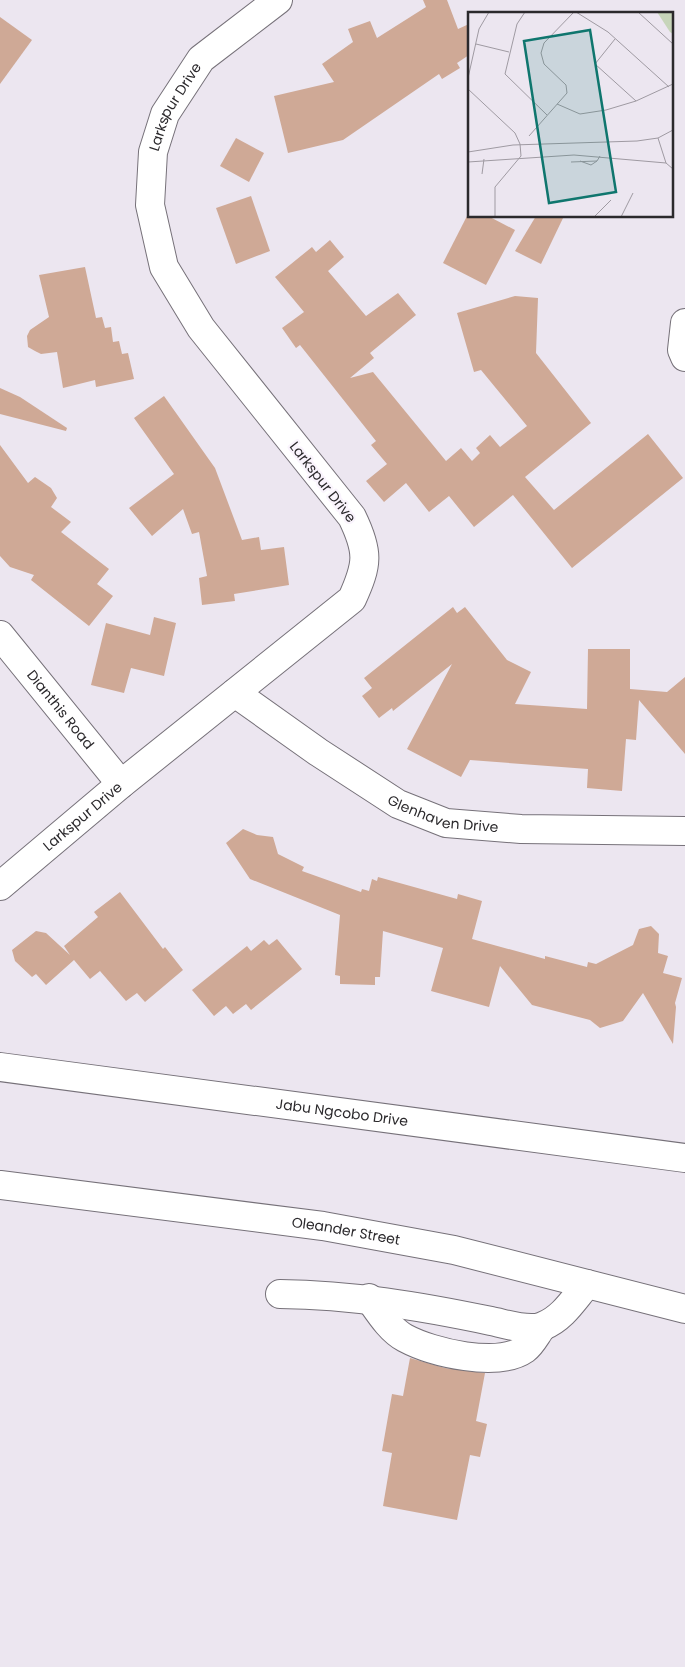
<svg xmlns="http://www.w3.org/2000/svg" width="685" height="1667" font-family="Poppins,sans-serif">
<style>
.building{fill:#cfa996}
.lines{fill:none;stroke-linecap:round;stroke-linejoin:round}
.minor-casing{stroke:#767179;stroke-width:30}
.major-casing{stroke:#767179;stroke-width:30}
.minor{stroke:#fff;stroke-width:28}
.major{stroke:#fff;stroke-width:28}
.labels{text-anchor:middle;stroke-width:4.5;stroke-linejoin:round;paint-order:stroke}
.street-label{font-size:14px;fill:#2b292c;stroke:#faf4fd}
.inset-road{fill:none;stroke:#9f9aa2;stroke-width:1}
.view{fill:#0f766e;fill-opacity:0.15;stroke:#0f766e;stroke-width:2.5}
.inset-edge{fill:none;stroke:#2b292c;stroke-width:2.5}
</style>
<rect width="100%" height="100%" fill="#ece6f0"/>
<g class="building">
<path d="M423,0h24l11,29 11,-5v31l-12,8 3,5 -18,11 -3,-5 -96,66 -55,13 -14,-57 60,-14 -12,-18 31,-22 -5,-13 22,-8 7,17 49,-31z"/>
<path d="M0,17l32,23 -32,44z"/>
<path d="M236,138l28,15 -15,29 -29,-16z"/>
<path d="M251,196l19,55 -34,13 -20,-56z"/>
<path d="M467,216h21l27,14 -29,55 -43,-22z"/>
<path d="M536,216h28l-23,48 -26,-13z"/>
<path d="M330,240l14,17 -16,14 38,45 32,-23 18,22 -46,38 4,5 -24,20 23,-6 73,89 15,-13 11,13 8,-8 -4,-5 14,-13 10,12 27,-21 -46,-56 -7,2 -17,-59 58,-17 23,2 -2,55 55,70 -66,54 29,33 94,-76 35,44 -111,90 -59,-73 -39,32 -25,-31 -20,16 -23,-29 -22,19 -18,-21 21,-17 -16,-19 5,-4 -76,-96 -4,3 -14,-20 22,-16 -29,-35 37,-30 4,5z"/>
<path d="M85,267l11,51 6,-1 3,11 6,-1 2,15 6,-1 3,13 6,-1 6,26 -38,8 -1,-7 -32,8 -6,-36 -16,2 -6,-3 -7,-4 -1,-11 3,-6 19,-13 -10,-42z"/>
<path d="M0,388l20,9 47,31 -1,3 -66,-17z"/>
<path d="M164,396l51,72 27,72 17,-3 2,13 23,-3 5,38 -55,9 1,7 -33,4 -3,-27 8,-2 -8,-44 -7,2 -9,-25 -31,27 -23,-28 45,-34 -40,-56z"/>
<path d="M0,445l28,38 7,-6 16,11 6,10 -6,9 20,15 -10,10 48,37 -12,15 16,12 -24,30 -58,-46 3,-5 -24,-8 -10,-11z"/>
<path d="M453,607l4,6 8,-6 42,53 24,12 -16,32 72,5 1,-60h42v40l37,3 18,-15v77l-46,-54 -3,40 -10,-1 -4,52 -35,-3 1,-19 -118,-9 -9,17 -54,-28 45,-85 -59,47 -1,-3 -13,10 -17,-22 10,-8 -8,-10z"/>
<path d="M154,617l22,6 -12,53 -33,-8 -7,25 -33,-8 15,-62 44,12z"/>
<path d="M243,829l14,6 16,2 5,17 26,13 -2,4 59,21 1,-3 7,2 3,-12 5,2 1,-4 79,22 1,-5 24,7 -10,38 73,20v-3l42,11 1,-5 8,2 37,-19 6,-16 12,-3 8,8 -1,19 10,3 -5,17 19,5 -7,25 1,4 -3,37 -30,-51 -20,28 -23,7 -10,-8 -58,-15 -32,-39 -11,41 -58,-16 12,-43 -60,-17 -3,46h-5v8l-35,-1v-8l-5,-1 5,-60 -90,-36 -24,-36z"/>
<path d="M120,892l43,57 2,-2 18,23 -38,32 -8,-9 -11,8 -26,-30 -10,8 -16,-19 -28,25 -10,-11 -4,3 -17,-16 -3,-11 24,-19 10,2 24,22 -6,-9 34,-29 -4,-5z"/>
<path d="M277,939l25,30 -51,41 -5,-6 -13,10 -7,-8 -12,10 -22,-26 55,-44 4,5 13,-11 5,5z"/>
<path d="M410,1358l35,10 40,5 -9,48 11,3 -7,33 -10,-2 -13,65 -74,-14 9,-53 -10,-2 10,-57 11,2z"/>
</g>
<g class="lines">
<g class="minor-casing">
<g id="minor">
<path d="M685,323l-3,27 3,7"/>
<path id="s1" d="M0,635l121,149"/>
<path id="s2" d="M235,693l83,59 80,52 48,19 75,6 164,2"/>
<path id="s3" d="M0,886l121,-102 231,-185c16,-35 17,-47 0,-82l-151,-189 -37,-61 -14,-62 3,-53 12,-38 36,-55 77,-59"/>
<path id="s4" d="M0,1185l323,41 131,24 231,59"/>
<path d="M280,1294c73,1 139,12 211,27 15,3 38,11 52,5 20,-8 31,-27 44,-42"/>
<path d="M369,1298c10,14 21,32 36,40 28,15 93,30 120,11 7,-5 12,-16 17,-22"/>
</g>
</g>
<g class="major-casing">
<g id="major">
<path id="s5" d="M0,1067l685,91"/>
</g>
</g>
<use href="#minor" class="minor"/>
<use href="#major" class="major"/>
</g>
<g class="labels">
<g class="street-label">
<text dy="5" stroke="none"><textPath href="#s3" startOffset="1021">Larkspur Drive</textPath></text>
<text transform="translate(323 482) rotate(52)" y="5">Larkspur Drive</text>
<text dy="5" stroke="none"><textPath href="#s1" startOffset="96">Dianthis Road</textPath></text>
<text dy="5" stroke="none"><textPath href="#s2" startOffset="244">Glenhaven Drive</textPath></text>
<text dy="5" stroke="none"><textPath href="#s3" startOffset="108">Larkspur Drive</textPath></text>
<text dy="5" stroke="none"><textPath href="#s5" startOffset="345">Jabu Ngcobo Drive</textPath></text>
<text dy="5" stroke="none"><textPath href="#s4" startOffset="349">Oleander Street</textPath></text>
</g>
</g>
<g transform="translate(468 12)">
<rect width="205" height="205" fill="#ece6f0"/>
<path d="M189,0h16v22l-3,-2z" fill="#c7d5ba"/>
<path class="inset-road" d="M57,0l-8,12 -12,50 42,41M108,0l32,20 61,55M170,0l35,32M147,27l-20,25 41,37M8,32l33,8M0,66l11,-49 10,-17M0,77l47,44 5,11 1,12 -26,31v30M89,92l23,10 26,-4 30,-9 37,-17M61,124l38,-43 -1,-8 -22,-21 -3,-11 3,-10 30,-31M190,126l8,25 7,6M0,140l45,-7 124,-4 21,-3 15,-8M112,149l11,4 6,-4M0,150l106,-7 92,8M103,150l26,-1 3,-5M14,162l2,-15M126,205l17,-17M153,205l12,-24"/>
<path class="view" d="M122,18l26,162 -67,11 -25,-162z"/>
<rect width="205" height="205" class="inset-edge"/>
</g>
</svg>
